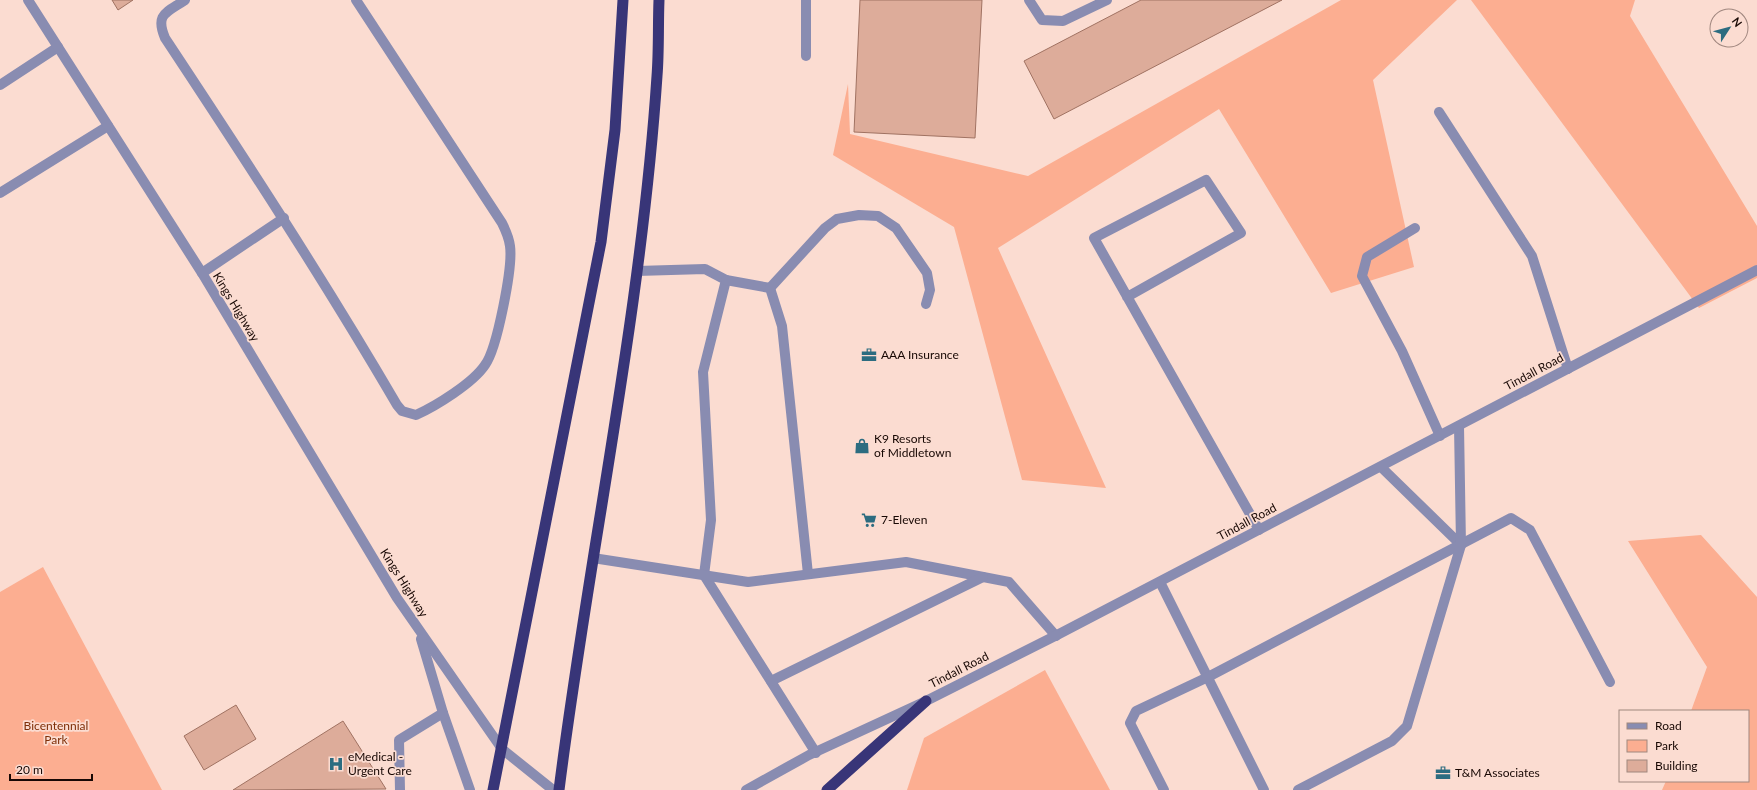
<svg xmlns="http://www.w3.org/2000/svg" width="1757" height="790" font-family="Lato,sans-serif">
<style>
.green{fill:#fcae91}
.building{fill:#ddac9a;stroke:#a07262}
.lines{fill:none;stroke-linecap:round;stroke-linejoin:round}
.service{stroke:#898cb1;stroke-width:10}
.minor{stroke:#898cb1;stroke-width:10}
.tertiary{stroke:#898cb1;stroke-width:10}
.trunk{stroke:#383578;stroke-width:11}
.labels{text-anchor:middle;stroke-width:3.5;stroke-linejoin:round;paint-order:stroke}
.street-label{font-size:12px;fill:#180804;stroke:#fbdcd1}
.poi-label{font-size:12px;fill:#180804;stroke:#fbdcd1;text-anchor:start}
.park-label{font-size:12px;fill:#7f2f08;stroke:#fbdcd1}
</style>
<rect width="100%" height="100%" fill="#fbdcd1"/>
<g class="green">
<path d="M1341,0h116l-84,80 41,187 -83,26 -112,-184 -221,139 108,240 -84,-8 -68,-253 -121,-72 15,-71 2,50 178,42z"/>
<path d="M1471,0h164l-5,16 127,210v52l-58,30z"/>
<path d="M1701,535l56,62v193h-95l4,-9h82v-70h-57l16,-44 -79,-126z"/>
<path d="M43,567l119,223h-162v-198z"/>
<path d="M1045,670l65,120h-203l17,-52z"/>
</g>
<g class="building">
<path d="M112,0h21l-15,10z"/>
<path d="M860,0h122l-7,138 -121,-6z"/>
<path d="M1141,0h141l-228,119 -30,-58z"/>
<path d="M236,705l20,34 -52,31 -20,-34z"/>
<path d="M343,721l43,68 -153,1z"/>
</g>
<g class="lines">
<g class="service">
<path d="M185,0c-19,13 -30,14 -20,38 80,121 159,242 232,367l5,6 14,4c20,-9 57,-32 69,-50 12,-16 28,-98 25,-119 -1,-8 -4,-15 -8,-23l-146,-223"/>
<path d="M1029,0l13,20 21,1 44,-21"/>
<path d="M806,56v-56"/>
<path d="M1439,112l93,144 36,113"/>
<path d="M0,193l108,-67"/>
<path d="M1415,228l-48,29 -5,19 40,75 38,85"/>
<path d="M637,271l68,-2 21,11 -23,92 8,148 -7,55 112,178"/>
<path d="M202,273l82,-55"/>
<path d="M726,280l44,8 12,38 26,248"/>
<path d="M770,288l55,-60 12,-9 22,-4 19,1 18,12 31,45 3,17 -4,14"/>
<path d="M1127,297l114,-64 -35,-53 -112,58 165,292"/>
<path d="M1381,467l80,78"/>
<path d="M593,558l155,24 158,-20 103,20 47,54"/>
<path d="M1160,582l104,208"/>
<path d="M771,681l212,-104"/>
<path d="M400,790l-1,-50 44,-27"/>
<path d="M1164,790l-34,-67 6,-12 72,-34 303,-159 19,12 80,152"/>
<path d="M1298,790l94,-49 15,-15 54,-181 -2,-119"/>
</g>
<path class="minor" d="M0,85l58,-38"/>
<g class="tertiary">
<path d="M28,0l174,273 195,325 105,151 51,41"/>
<path d="M421,639l22,74 27,77"/>
<path d="M746,790l63,-35 117,-54 133,-67 698,-364"/>
</g>
<g class="trunk">
<path d="M493,790l108,-548 14,-112 8,-130"/>
<path d="M559,790c30,-238 82,-474 98,-714 2,-25 1,-51 2,-76"/>
<path d="M827,790l99,-89"/>
</g>
</g>
<defs>
<g id="office-bare" transform="scale(1.2)"><path d="M-6-3h4V-5.5h4V-3h4V5H-6ZM-1-4.5V-3h2v-1.5ZM-6 0V1H6V0Z" fill="#2c6c80" stroke="#fbdcd1" stroke-width="2.5" paint-order="stroke"/></g>
<g id="shop-bare" transform="scale(1.2)"><path d="M-5-2.5h2.3a2.7 3.5 0 0 1 5.4 0H5L5.5 6h-11ZM-1.5-2.5h3a1.5 2.3 0 0 0-3 0Z" fill="#2c6c80" stroke="#fbdcd1" stroke-width="2.5" paint-order="stroke"/></g>
<g id="supermarket-bare" transform="scale(1.2)"><path d="M-6-5.5h2.5l.6 2H6L4.5 2H-2.5L-4.4-4H-6ZM-1.5 3.2a1.3 1.3 0 1 0 .1 0ZM3 3.2a1.3 1.3 0 1 0 .1 0Z" fill="#2c6c80" stroke="#fbdcd1" stroke-width="2.5" paint-order="stroke"/></g>
<g id="hospital-bare" transform="scale(1.2)"><path d="M-5-5h3v3.5h4V-5h3V5h-3V1.5h-4V5h-3Z" fill="#2c6c80" stroke="#fbdcd1" stroke-width="2.5" paint-order="stroke"/></g>
</defs>
<g fill-rule="evenodd">
<use href="#office-bare" x="869" y="355"/>
<use href="#shop-bare" x="862" y="446"/>
<use href="#supermarket-bare" x="869" y="520"/>
<use href="#hospital-bare" x="336" y="764"/>
<use href="#office-bare" x="1443" y="773"/>
</g>
<g class="labels">
<g class="street-label">
<text transform="translate(236 307) rotate(59)" y="4">Kings Highway</text>
<text transform="translate(1534 372) rotate(-28)" y="4">Tindall Road</text>
<text transform="translate(1247 522) rotate(-28)" y="4">Tindall Road</text>
<text transform="translate(404 583) rotate(58)" y="4">Kings Highway</text>
<text transform="translate(959 670) rotate(-27)" y="4">Tindall Road</text>
</g>
<g class="poi-label">
<text x="881" y="359">AAA Insurance</text>
<text x="874" y="443">K9 Resorts<tspan x="874" dy="14">of Middletown</tspan></text>
<text x="881" y="524">7-Eleven</text>
<text x="348" y="761">eMedical -<tspan x="348" dy="14">Urgent Care</tspan></text>
<text x="1455" y="777">T&amp;M Associates</text>
</g>
<g class="park-label">
<text x="56" y="730">Bicentennial<tspan x="56" dy="14">Park</tspan></text>
</g>
</g>
<rect x="1619" y="710" width="130" height="72" fill="#fbdcd1" stroke="#a0877f"/>
<rect x="1627" y="723" width="20" height="6" fill="#898cb1" stroke="#a0877f"/>
<text x="1655" y="730" font-size="12" fill="#180804">Road</text>
<rect x="1627" y="740" width="20" height="12" fill="#fcae91" stroke="#a0877f"/>
<text x="1655" y="750" font-size="12" fill="#180804">Park</text>
<rect x="1627" y="760" width="20" height="12" fill="#ddac9a" stroke="#a0877f"/>
<text x="1655" y="770" font-size="12" fill="#180804">Building</text>
<g transform="translate(1729 28) rotate(54)"><circle r="19" fill="#fbdcd1" stroke="#a0877f"/>
<path d="M0-3L7 15L0 10L-7 15Z" fill="#2c6c80"/>
<text y="-6" font-size="11" font-weight="bold" text-anchor="middle" fill="#180804">N</text>
</g>
<path d="M10 774v6h82v-6" fill="none" stroke="#180804" stroke-width="2"/>
<text x="16" y="774" font-size="12" fill="#180804" stroke="#fbdcd1" stroke-width="3" paint-order="stroke">20 m</text>
</svg>
